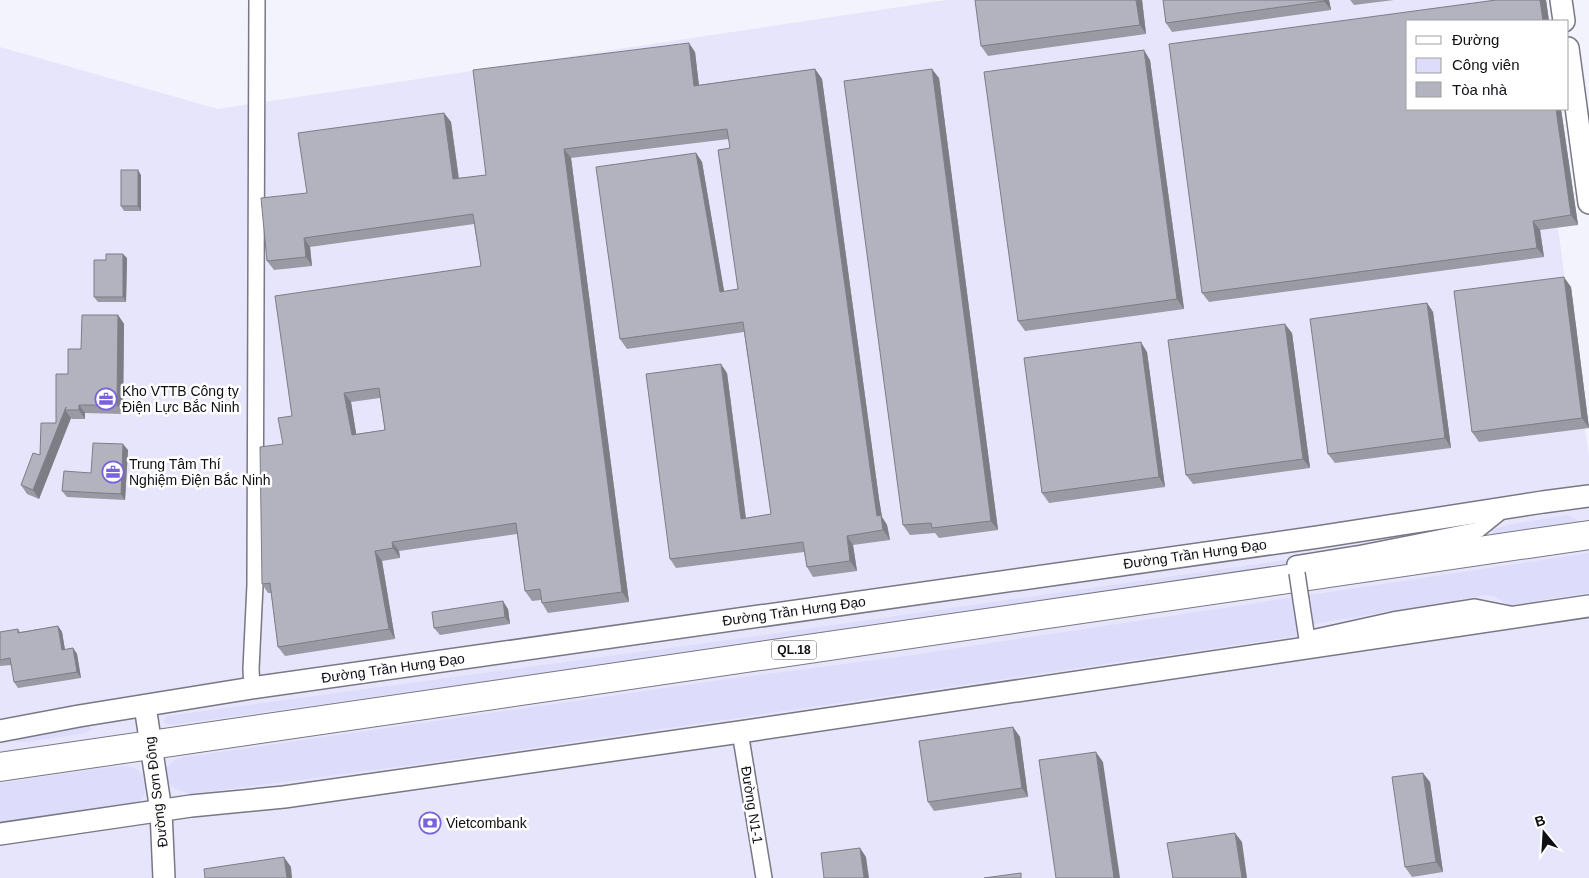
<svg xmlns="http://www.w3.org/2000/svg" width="1589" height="878" font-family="Arial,sans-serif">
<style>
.built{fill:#e6e5fb}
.green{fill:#dddcfa}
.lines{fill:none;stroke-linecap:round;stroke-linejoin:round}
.street-casing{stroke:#787784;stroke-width:18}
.secondary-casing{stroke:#787784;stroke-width:24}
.highway-casing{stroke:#787784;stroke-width:30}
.street{stroke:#fff;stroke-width:15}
.secondary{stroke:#fff;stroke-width:21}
.highway{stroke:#fff;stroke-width:28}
.street-bridge-casing{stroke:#787784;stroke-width:18;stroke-linecap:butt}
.street-bridge{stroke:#fff;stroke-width:15}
.wall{fill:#9a9aa5;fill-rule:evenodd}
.shaded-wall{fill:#7d7d86}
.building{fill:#b3b3c0;stroke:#7d7d86;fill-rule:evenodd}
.labels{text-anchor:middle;stroke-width:5;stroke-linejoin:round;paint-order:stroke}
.shield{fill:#fff;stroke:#57575a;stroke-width:1}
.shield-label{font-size:12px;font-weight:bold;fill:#0f0f14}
.poi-label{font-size:14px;fill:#0f0f14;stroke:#fff;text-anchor:start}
.street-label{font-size:14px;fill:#0f0f14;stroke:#fff}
</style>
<rect width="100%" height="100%" fill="#f3f3fe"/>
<path class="built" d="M946,0h582l-120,21v88h134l47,348v421h-1589v-831l218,62z"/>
<g class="green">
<path d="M1568,515l9,4 2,5 -85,12 -3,-6 17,-5z"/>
<path d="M1589,553v40l-80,12 -16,-9 -6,-1 -191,32 1,9 -855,125 -251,33c-23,-6 -41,-19 -12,-36l549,-79 171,-22z"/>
<path d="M1286,560l2,10 -1117,155 -6,-1 -1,-4 3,-4 569,-77z"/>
<path d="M88,725l4,4 -7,4 -58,9h-12l1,-4z"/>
<path d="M110,767c7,0 14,-1 21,0 12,2 18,19 12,30 -1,2 -4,4 -6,6l-137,20v-40z"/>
</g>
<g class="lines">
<g class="street-casing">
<g id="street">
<path d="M1297,573l-2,-9 62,-10 121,-24 26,-21"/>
<path d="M1301,600l6,39 86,-19 82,-13 35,7"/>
<path d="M252,688l-1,-19 4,-84 2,-585"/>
<path d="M740,732l24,146"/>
</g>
</g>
<g class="secondary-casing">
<g id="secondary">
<path d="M1561,0l3,21"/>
<path d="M1568,48l21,155"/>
<path d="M145,706l16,105 3,67"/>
<path d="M0,731l79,-15 173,-28 1066,-151 225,-35 46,-6"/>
<path d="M0,834l191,-28 93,-9 456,-65 849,-126"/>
</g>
</g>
<g class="highway-casing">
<path id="highway" d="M0,767l1589,-232"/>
</g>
<use href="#street" class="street"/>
<use href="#secondary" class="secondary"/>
<use href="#highway" class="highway"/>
<g class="street-bridge-casing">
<path id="street-bridge" d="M1297,573l4,27"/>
</g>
<use href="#street-bridge" class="street-bridge"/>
</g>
<g class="wall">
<path d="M1142,0l4,34 -158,22 -7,-10z"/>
<path d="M1163,0h166l2,10 -159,22 -6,-9z"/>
<path d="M1350,0h44l-40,5z"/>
<path d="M1496,0h50l3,21 -141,88h153l17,116 -38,5 4,27 -335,45 -7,-9z"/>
<path d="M695,52l4,33 116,-16 7,10 57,420 3,18 5,8 3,15 -37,5 4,26 -44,6 -6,-10 -3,-15 -128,16 -6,-9 57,-186 19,145 25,-4 -27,-182 -117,17 -7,-10 76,-186 6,9 22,130 14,-3 -8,-141 -1,-9 -158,19 58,444 -81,11 -6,-10 -1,-3 -9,1 -7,-10 -8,-57 -118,17 1,7 -18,3 13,78 -110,17 -7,-9 -7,-54h-3l-6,-9 21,-140 9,-28 189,-150 -7,-42 -164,23 2,19 -38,4 -7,-9 40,-68 137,-80 7,9 8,56 27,-3zM380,398l5,32 -29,4 -5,-32z"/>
<path d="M1150,60l34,249 -159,22 -7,-10z"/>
<path d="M939,78l59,452 -59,8 -4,-5 -25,2 -7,-10z"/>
<path d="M141,175v36h-17l-3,-5z"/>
<path d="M127,258l-1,44h-28l-4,-5 12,-37z"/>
<path d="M1571,287l18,141 -110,14 -7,-10z"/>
<path d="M1427,303l6,9 18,136 -116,15 -7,-9z"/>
<path d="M118,315l6,9 -1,90 -38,-1v6h-13l-1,-1 -32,81 -12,-5 -6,-9 19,-30 16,-32 12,-49 13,-25z"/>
<path d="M1292,333l18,135 -117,16 -7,-9z"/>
<path d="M1147,352l18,135 -116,16 -7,-10z"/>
<path d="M128,450l-3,50 -58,-3 -5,-6z"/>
<path d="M508,609l2,15 -70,11 -6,-7z"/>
<path d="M58,626l4,6 3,18 8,-2 4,6 4,24 -63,10 -4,-6 -3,-17 -11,1v-34l18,-3 2,3z"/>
<path d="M1013,727l7,10 8,60 -94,14 -6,-9z"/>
<path d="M1430,782l13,90 -31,5 -7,-10z"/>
</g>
<g class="shaded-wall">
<path d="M1136,0h6l4,34 -6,-9z"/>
<path d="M1324,0h5l2,10 -7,-9z"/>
<path d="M1540,0h6l3,21h-6z"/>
<path d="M689,43l6,9 5,43 -6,-9z"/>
<path d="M1144,50l6,10 34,249 -7,-10z"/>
<path d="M815,69l7,10 57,420 3,18 5,8 3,15 -7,-10 -6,-14z"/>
<path d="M932,69l7,9 59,452 -7,-9z"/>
<path d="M1556,109h5l17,116 -7,-10z"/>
<path d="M444,113l7,9 9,67 -7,-10z"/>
<path d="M564,149l7,9 58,444 -7,-10z"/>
<path d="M696,153l6,9 24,140 -6,-10z"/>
<path d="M138,170l3,5v36l-3,-5z"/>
<path d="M1533,221l7,9 4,27 -7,-9z"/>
<path d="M304,238l6,9 2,19 -6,-9z"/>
<path d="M123,254l4,4 -1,44 -3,-5z"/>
<path d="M1564,277l7,10 18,141 -7,-10z"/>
<path d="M1427,303l6,9 18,136 -6,-10z"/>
<path d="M118,315l6,9 -1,90 -6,-9z"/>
<path d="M1285,324l7,9 18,135 -7,-9z"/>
<path d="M1141,342l6,10 18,135 -6,-10z"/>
<path d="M721,364l6,9 20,155 -6,-9z"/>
<path d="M344,393l7,9 7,43 -6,-10z"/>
<path d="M79,405l6,8v6l-6,-9z"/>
<path d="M66,407l-1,3 6,8 -32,81 -6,-9z"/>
<path d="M123,444l5,6 -3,50 -4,-6z"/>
<path d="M847,536l6,9 4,26 -7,-10z"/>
<path d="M392,542l7,9 1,7 -7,-10z"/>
<path d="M375,551l7,10 13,78 -6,-10z"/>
<path d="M503,601l5,8 2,15 -5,-7z"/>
<path d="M58,626l4,6 4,24 -4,-6z"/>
<path d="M73,648l4,6 4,24 -4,-6z"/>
<path d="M1013,727l7,10 8,60 -6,-9z"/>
<path d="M1096,752l7,10 17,116h-6z"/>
<path d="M1423,773l7,9 13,90 -7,-10z"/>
<path d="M1235,833l7,9 5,36h-5z"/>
<path d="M860,848l6,9 3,21h-5z"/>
<path d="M284,857l7,10 1,11h-5z"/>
</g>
<g class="building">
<path d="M975,0h161l4,25 -159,21z"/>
<path d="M1163,0h161v1l-158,22z"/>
<path d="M1496,0h44l3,21h-135v88h148l15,106 -38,6 4,27 -335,45 -33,-249z"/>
<path d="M689,43l5,43 121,-17 58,420 4,27 4,-1 2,15 -36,6 3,25 -43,6 -4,-25 -133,17 -24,-185 75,-10 20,155 30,-5 -28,-192 -123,17 -24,-172 100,-14 24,139 18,-3 -20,-139 12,-2 -3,-19 -163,20 58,443 -80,11 -2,-14 -15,2 -9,-68 -124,19 1,6 -18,3 14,78 -111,18 -8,-64 -8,1 -2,-137 23,-3 -5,-26 14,-2 -17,-120 206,-30 -8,-52 -169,24 2,19 -39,4 -6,-63 46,-5 -9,-60 146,-20 9,66 33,-4 -13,-105zM379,388l6,42 -33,5 -8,-42z"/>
<path d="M1144,50l33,249 -159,22 -34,-249z"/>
<path d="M932,69l59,452 -59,7 -1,-5 -28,2 -59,-444z"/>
<rect x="121" y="170" width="17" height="36"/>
<path d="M106,254h17v43h-29v-37h12z"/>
<path d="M1564,277l18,141 -110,14 -18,-141z"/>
<path d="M1427,303l18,135 -117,16 -18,-135z"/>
<path d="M82,315h36l-1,90h-38v5h-14l1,-3 -33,83 -12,-5 12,-32 7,2 1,-32h15v-49h12v-25h13z"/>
<path d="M1285,324l18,135 -117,16 -18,-135z"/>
<path d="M1141,342l18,135 -117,16 -18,-135z"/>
<path d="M93,443l30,1 -2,50 -59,-3 2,-20 27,2z"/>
<path d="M503,601l2,16 -71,11 -2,-16z"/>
<path d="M58,626l4,24 11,-2 4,24 -63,10 -4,-24 -10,2v-28l18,-3v4z"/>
<path d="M1013,727l9,61 -94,14 -9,-61z"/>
<path d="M1096,752l18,126h-58l-17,-118z"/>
<path d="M1423,773l13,89 -31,5 -13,-90z"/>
<path d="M1235,833l7,45h-69l-6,-35z"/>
<path d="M860,848l4,30h-40l-3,-25z"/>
<path d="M284,857l3,21h-82l-1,-9z"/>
<path d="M1021,873v5h-37z"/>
</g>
<defs>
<g id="office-ring" transform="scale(1.125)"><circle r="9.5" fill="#fff" stroke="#7862dd" stroke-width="1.5"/><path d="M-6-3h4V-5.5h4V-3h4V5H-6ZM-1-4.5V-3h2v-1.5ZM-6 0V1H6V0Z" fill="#7862dd"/></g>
<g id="bank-ring" transform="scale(1.125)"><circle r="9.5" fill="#fff" stroke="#7862dd" stroke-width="1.5"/><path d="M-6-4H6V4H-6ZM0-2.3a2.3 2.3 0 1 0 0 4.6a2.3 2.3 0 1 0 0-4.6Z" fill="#7862dd"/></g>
</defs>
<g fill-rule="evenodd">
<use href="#office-ring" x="106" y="399"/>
<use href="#office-ring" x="113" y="472"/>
<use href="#bank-ring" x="430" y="823"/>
</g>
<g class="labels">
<rect class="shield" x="771.5" y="640.5" width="45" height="19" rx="4"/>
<g class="shield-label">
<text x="794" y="654">QL.18</text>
</g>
<g class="poi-label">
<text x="122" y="396">Kho VTTB Công ty<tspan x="122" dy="16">Điện Lực Bắc Ninh</tspan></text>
<text x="129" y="469">Trung Tâm Thí<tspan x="129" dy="16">Nghiệm Điện Bắc Ninh</tspan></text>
<text x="446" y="828">Vietcombank</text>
</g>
<g class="street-label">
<text transform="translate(1195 554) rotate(-8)" y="5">Đường Trần Hưng Đạo</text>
<text transform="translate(794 611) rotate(-8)" y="5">Đường Trần Hưng Đạo</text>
<text transform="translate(393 668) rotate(-8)" y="5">Đường Trần Hưng Đạo</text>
<text transform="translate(156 792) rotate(-97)" y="5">Đường Sơn Đông</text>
<text transform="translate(752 805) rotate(81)" y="5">Đường N1-1</text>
</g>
</g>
<rect x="1406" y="20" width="162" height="90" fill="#ffffff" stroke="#9f9fa1"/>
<rect x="1416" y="36" width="25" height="8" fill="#ffffff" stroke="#9f9fa1"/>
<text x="1452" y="45" font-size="15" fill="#0f0f14">Đường</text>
<rect x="1416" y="58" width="25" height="15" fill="#dddcfa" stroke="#9f9fa1"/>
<text x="1452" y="70" font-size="15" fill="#0f0f14">Công viên</text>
<rect x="1416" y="82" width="25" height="15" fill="#b3b3c0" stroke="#9f9fa1"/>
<text x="1452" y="95" font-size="15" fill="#0f0f14">Tòa nhà</text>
<g transform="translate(1544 833) rotate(342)" stroke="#ffffff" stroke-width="4" paint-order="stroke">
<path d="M0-4L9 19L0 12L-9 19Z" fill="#0f0f14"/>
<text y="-8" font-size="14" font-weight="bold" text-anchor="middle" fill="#0f0f14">B</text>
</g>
</svg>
